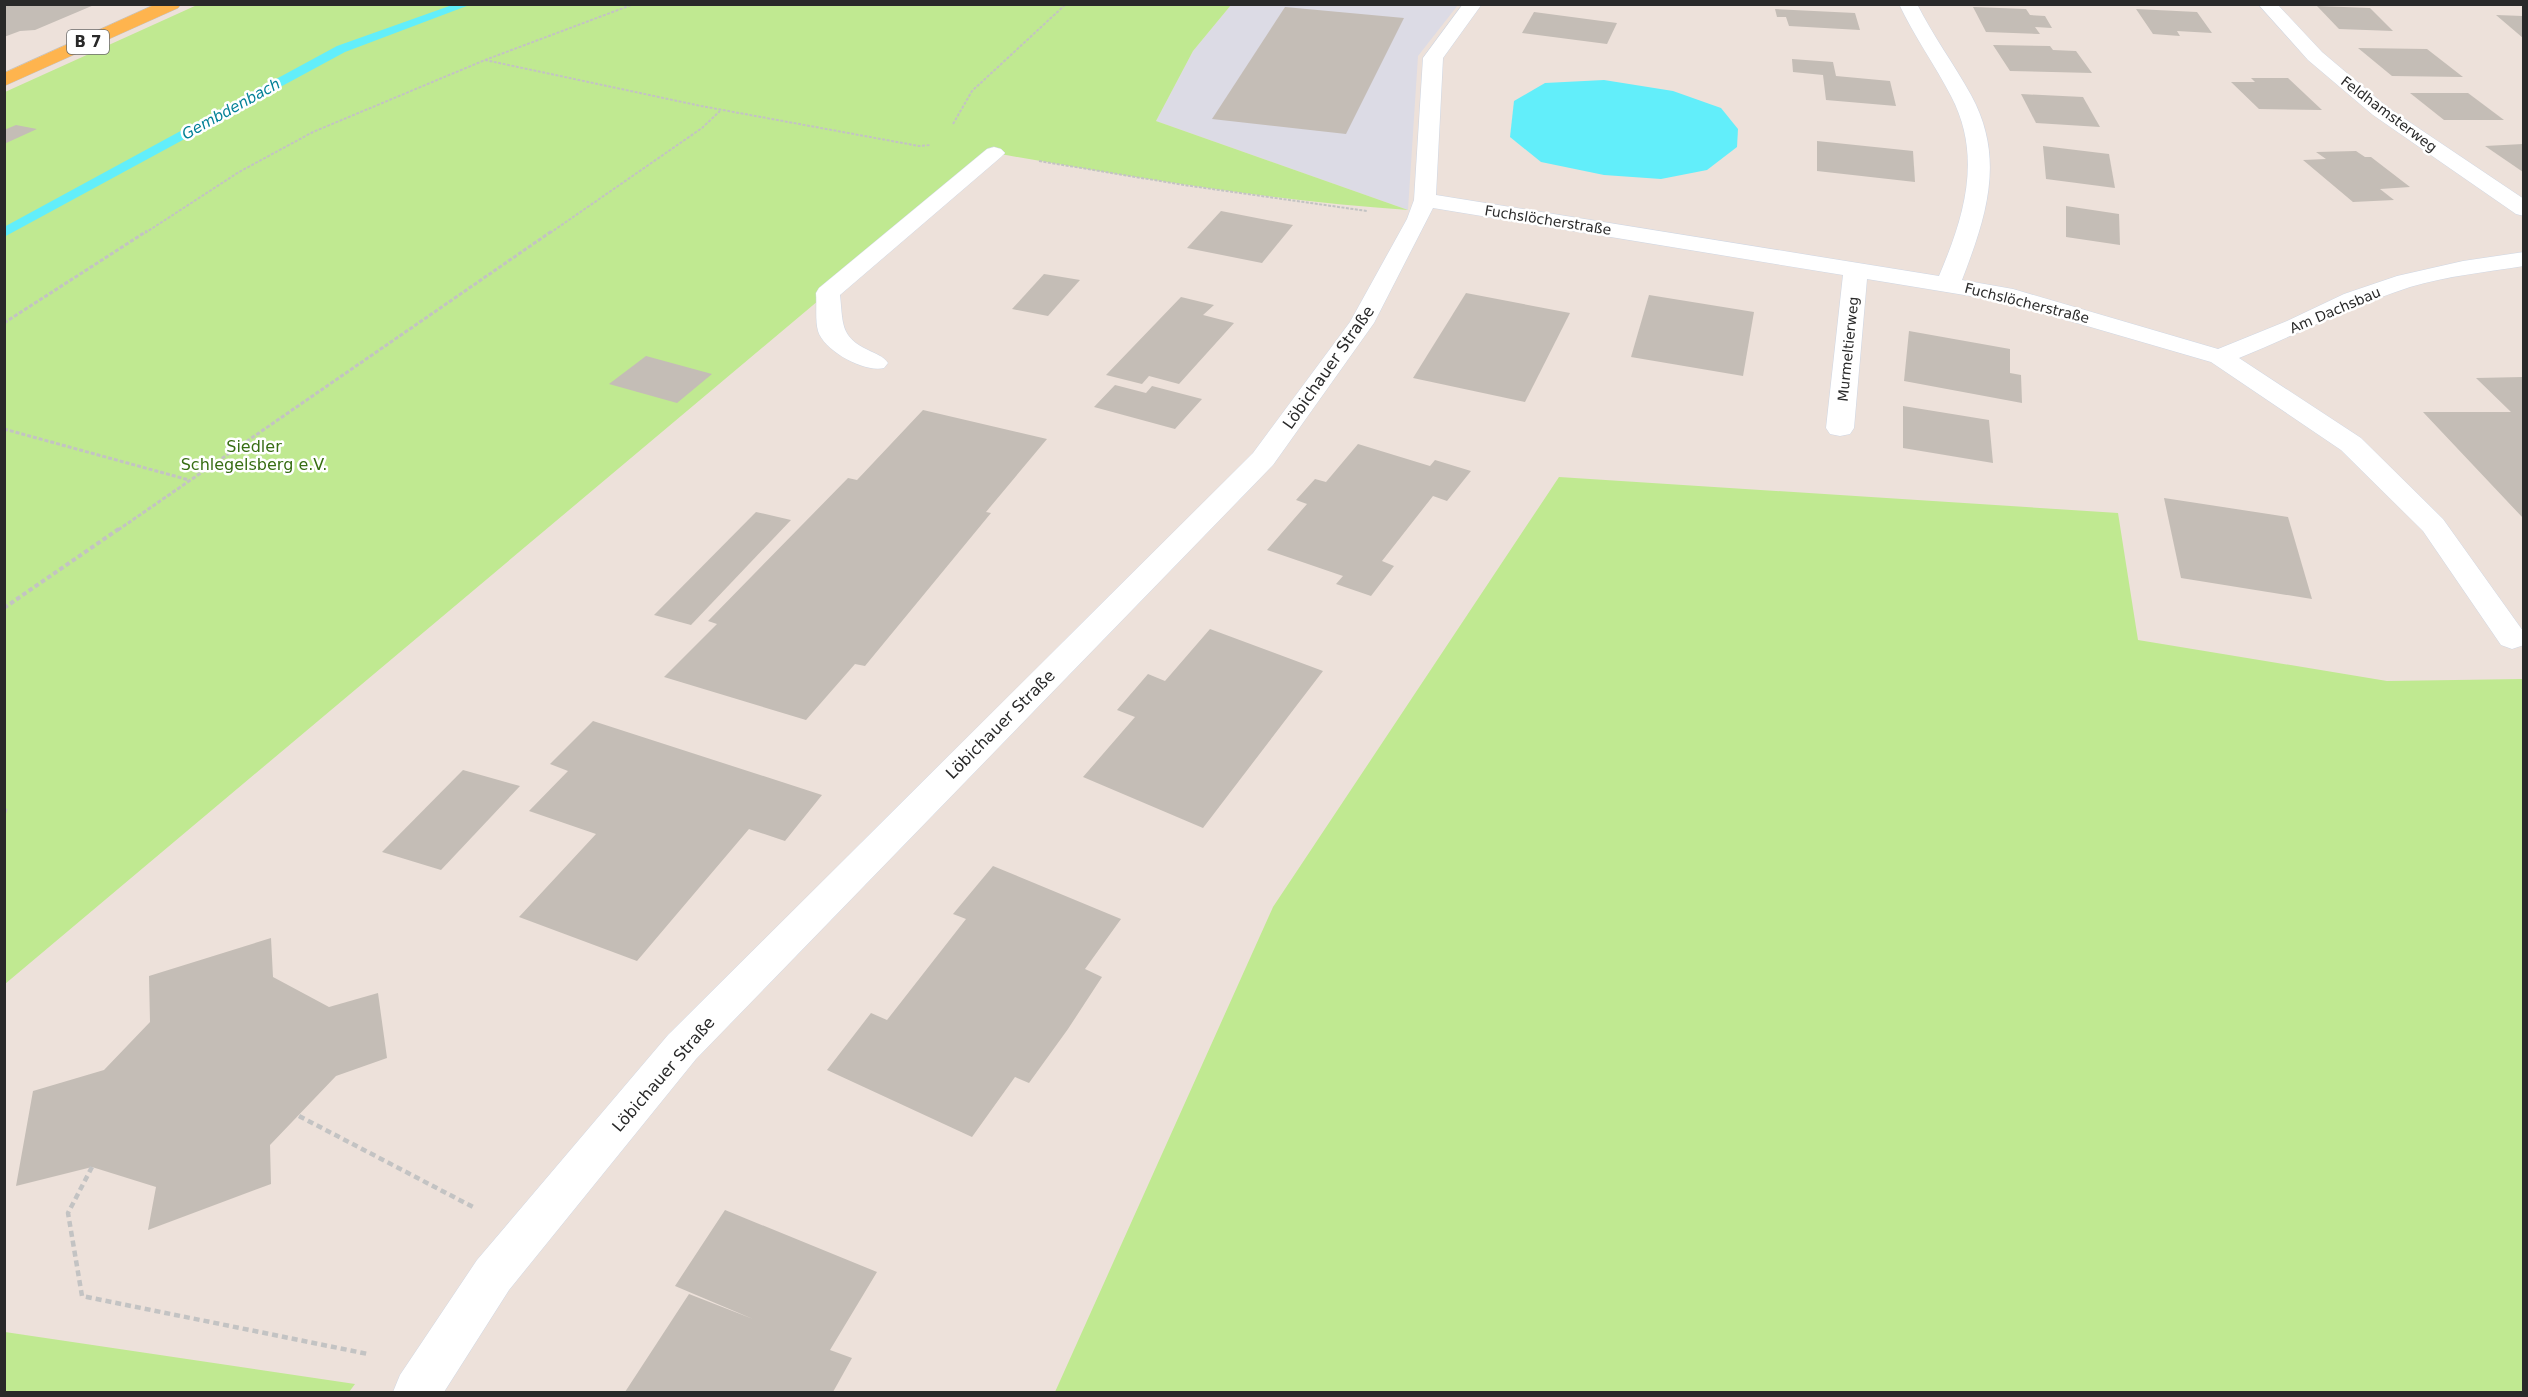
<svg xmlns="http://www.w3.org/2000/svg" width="2528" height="1397" font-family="'DejaVu Sans',sans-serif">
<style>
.industrial{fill:#dcdbe5}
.green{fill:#c0e991}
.water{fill:#62eefa}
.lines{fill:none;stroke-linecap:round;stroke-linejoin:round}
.stream{fill:#62eefa;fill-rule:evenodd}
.building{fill:#c4bdb6}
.lane-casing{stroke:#cfd7e4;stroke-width:1}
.street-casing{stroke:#cfd7e4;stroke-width:1}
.primary-casing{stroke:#c3c3c3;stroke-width:1}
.path-far3{stroke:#c3c3c3;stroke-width:2;stroke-dasharray:3 1.5;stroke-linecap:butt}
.path-far2{stroke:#c3c3c3;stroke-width:3;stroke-dasharray:4 2;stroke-linecap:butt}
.path-far1{stroke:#c3c3c3;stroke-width:4;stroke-dasharray:4.5 3;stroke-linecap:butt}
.path{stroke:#c3c3c3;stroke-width:4.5;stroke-dasharray:6 4;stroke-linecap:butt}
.lane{fill:#fff;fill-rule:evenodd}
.street{fill:#fff;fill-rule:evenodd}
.primary{fill:#feb44e;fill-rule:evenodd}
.labels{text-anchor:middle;stroke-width:5;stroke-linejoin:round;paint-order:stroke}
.far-street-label{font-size:14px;fill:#292929;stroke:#fff}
.shield{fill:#fff;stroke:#696969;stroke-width:1.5}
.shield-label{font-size:15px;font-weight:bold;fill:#292929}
.far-water-label{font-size:15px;font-style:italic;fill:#038197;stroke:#fff}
.street-label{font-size:16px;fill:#292929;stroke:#fff}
.park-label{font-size:16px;fill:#376d13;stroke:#fff}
</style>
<rect width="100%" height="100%" fill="#ede1da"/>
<path class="industrial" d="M1231,5h227l-40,51 -10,154 -252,-89 37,-70z"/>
<g class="green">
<path d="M197,5h1034l-38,46 -37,70 252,89c-139,-9 -276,-33 -414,-57l-989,831v-892z"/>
<path d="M1559,477l559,36 20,127 249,41 136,-2v713h-1468l218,-485z"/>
<path d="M5,1332l350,52 -6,8h-344z"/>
</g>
<path class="water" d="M1604,80l69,11 48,17 17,21 -1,18 -30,23 -46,9 -57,-4 -63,-13 -31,-25 4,-36 31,-18z"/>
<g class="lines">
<path class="stream" d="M455,4h17l-127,48 -341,185v-10l333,-181z"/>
</g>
<g class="building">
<path d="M4,4l69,1h21l-59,25 -15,1 -16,6z"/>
<path d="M2317,6l53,2 23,23 -54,-2z"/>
<path d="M1285,7l119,11 -58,116 -134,-15z"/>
<path d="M1973,7l53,2 4,6 15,1 7,12 -17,-1 5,7 -54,-2z"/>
<path d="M1775,9l80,4 5,17 -71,-4 -3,-9h-9z"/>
<path d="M2136,9l61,3 15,21 -35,-2 3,5 -27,-2z"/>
<path d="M1534,12l83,11 -10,21 -85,-11z"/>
<path d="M2496,15l27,1v22z"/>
<path d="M1993,45l57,1 3,4 23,1 16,22 -82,-2z"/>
<path d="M2358,48l69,1 36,28 -71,-1z"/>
<path d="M1792,59l41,3 3,14 54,5 6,25 -70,-6 -3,-25 -30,-3z"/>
<path d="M2251,78h37l34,32 -63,-1 -28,-27h24z"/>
<path d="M2410,93h58l36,27h-60z"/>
<path d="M2021,94l62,3 17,30 -64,-4z"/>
<path d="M16,125l21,4 -33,15v-14z"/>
<path d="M1817,141l96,10 2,31 -98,-11z"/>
<path d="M2523,144v28l-38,-26z"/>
<path d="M2043,146l66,8 6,34 -69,-9z"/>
<path d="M2356,151l9,6h6l39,30 -30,2 14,11 -41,2 -50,-42 23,-1 -10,-7z"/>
<path d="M2066,206l53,8 1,31 -54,-8z"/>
<path d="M1221,211l72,14 -31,38 -75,-15z"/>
<path d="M1044,274l36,6 -32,36 -36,-7z"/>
<path d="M1466,293l104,20 -45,89 -112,-24z"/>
<path d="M1649,295l105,17 -11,64 -112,-19z"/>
<path d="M1181,297l33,8 -11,10 31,8 -55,61 -30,-8 -7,8 -36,-9z"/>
<path d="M1909,331l101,18v24l11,2 1,28 -118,-22z"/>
<path d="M646,356l66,18 -35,29 -68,-19z"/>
<path d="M2523,377v141l-100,-106h88l-35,-34z"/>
<path d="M1115,385l31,8 6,-7 50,13 -27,30 -81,-22z"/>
<path d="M1903,406l86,14 4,43 -90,-15z"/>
<path d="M923,410l124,29 -61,73 5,1 -126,153 -10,-2 -49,56 -142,-43 53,-53 -9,-3 140,-143 9,2z"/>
<path d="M1358,444l72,22 5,-6 36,11 -24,30 -14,-5 -51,65 12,5 -23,30 -35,-12 7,-8 -76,-26 40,-46 -11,-4 19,-21 11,3z"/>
<path d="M2164,498l124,19 24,82 -131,-21z"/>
<path d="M756,512l35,8 -100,105 -37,-10z"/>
<path d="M1210,629l113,42 -120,157 -120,-51 52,-60 -18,-7 31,-36 17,7z"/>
<path d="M593,721l229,74 -37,46 -36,-12 -112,132 -118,-44 77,-83 -67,-23 39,-40 -18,-7z"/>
<path d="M463,770l57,16 -79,84 -59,-18z"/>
<path d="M993,866l128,53 -36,50 17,8 -34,52 -39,54 -14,-6 -43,60 -145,-67 44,-57 16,7 79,-101 -13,-5z"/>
<path d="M271,938l2,39 56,30 49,-14 9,65 -51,18 -66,69 1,39 -123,46 8,-43 -64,-20 -76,19 17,-95 71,-21 46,-48 -1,-46z"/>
<path d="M725,1210l152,62 -47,78 22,8 -19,34h-208l64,-98 64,25 -78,-33z"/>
</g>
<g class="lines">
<g class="lane-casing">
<path id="lane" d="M994,147l7,2 4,4 -4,4 -161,138c3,28 0,42 28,55 8,4 15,6 20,13l-4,5c-19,5 -60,-17 -66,-37 -3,-11 -1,-26 -2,-38l3,-5 168,-139z"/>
</g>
<g class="street-casing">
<g id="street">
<path d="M1463,4h19l-39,54 -7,137 503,81c25,-59 44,-119 12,-180 -16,-31 -37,-60 -52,-92h18c16,32 37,60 54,91 35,64 15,122 -9,185l51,9 205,60 69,-28 57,-27 53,-18 66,-15 61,-9v14c-38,6 -77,10 -114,21 -59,19 -114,48 -171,71l122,80 82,81 80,112 1,14 -12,4 -11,-4 -78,-114 -82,-81 -130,-88 -210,-61 -134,-22 -13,149 -4,6 -10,2 -10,-2 -4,-6 17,-153 -410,-67 -59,115 -101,142 -577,594 -187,231 -65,102h-51l7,-17 77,-115 191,-225 585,-582 97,-131 57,-103 7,-19 9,-142z"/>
<path d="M2258,4h19l45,48 65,55 137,92v17l-8,-2 -143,-99 -65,-55z"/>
</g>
</g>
<g class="primary-casing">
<path id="primary" d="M156,4h25l-3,4 -174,78v-13z"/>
</g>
<g class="path-far3">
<path d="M485,60l216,46 218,40 12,-1"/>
<path d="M953,124l19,-33 94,-87"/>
<path d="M1039,161l145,24 183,26"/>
<path d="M145,233l94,-61 74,-40 172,-72 149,-56"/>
<path d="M550,233l152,-105 18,-17"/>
</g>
<g class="path-far2">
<path d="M4,323l143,-92"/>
<path d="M4,429l185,51"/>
<path d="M118,530l434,-299"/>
</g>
<g class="path-far1">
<path d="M4,608l116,-80"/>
<path d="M4,810l3,1"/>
</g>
<g class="path">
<path d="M299,1116l174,91"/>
<path d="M92,1167l-24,46 14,83 286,58"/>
</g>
<use href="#lane" class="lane"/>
<use href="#street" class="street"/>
<use href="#primary" class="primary"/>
</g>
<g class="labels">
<g class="far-street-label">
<text transform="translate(2389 114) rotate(37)" y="5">Feldhamsterweg</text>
<text transform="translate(1548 220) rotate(9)" y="5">Fuchslöcherstraße</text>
<text transform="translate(2027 303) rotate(14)" y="5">Fuchslöcherstraße</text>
<text transform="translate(2335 310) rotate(-23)" y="5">Am Dachsbau</text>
<text transform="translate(1848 349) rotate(-84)" y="5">Murmeltierweg</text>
</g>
<rect class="shield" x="67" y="30" width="42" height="24" rx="4.5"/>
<g class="shield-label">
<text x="88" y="47">B 7</text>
</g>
<g class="far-water-label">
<text transform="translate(231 109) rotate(-29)" y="5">Gembdenbach</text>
</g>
<g class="street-label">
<text transform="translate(1328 367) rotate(-55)" y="6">Löbichauer Straße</text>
<text transform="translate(1000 724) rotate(-45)" y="6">Löbichauer Straße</text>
<text transform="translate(663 1074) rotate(-49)" y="6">Löbichauer Straße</text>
</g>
<g class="park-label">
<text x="254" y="452">Siedler<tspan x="254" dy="18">Schlegelsberg e.V.</tspan></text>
</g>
</g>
<rect width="2528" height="1397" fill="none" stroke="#292929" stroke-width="12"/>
</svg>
